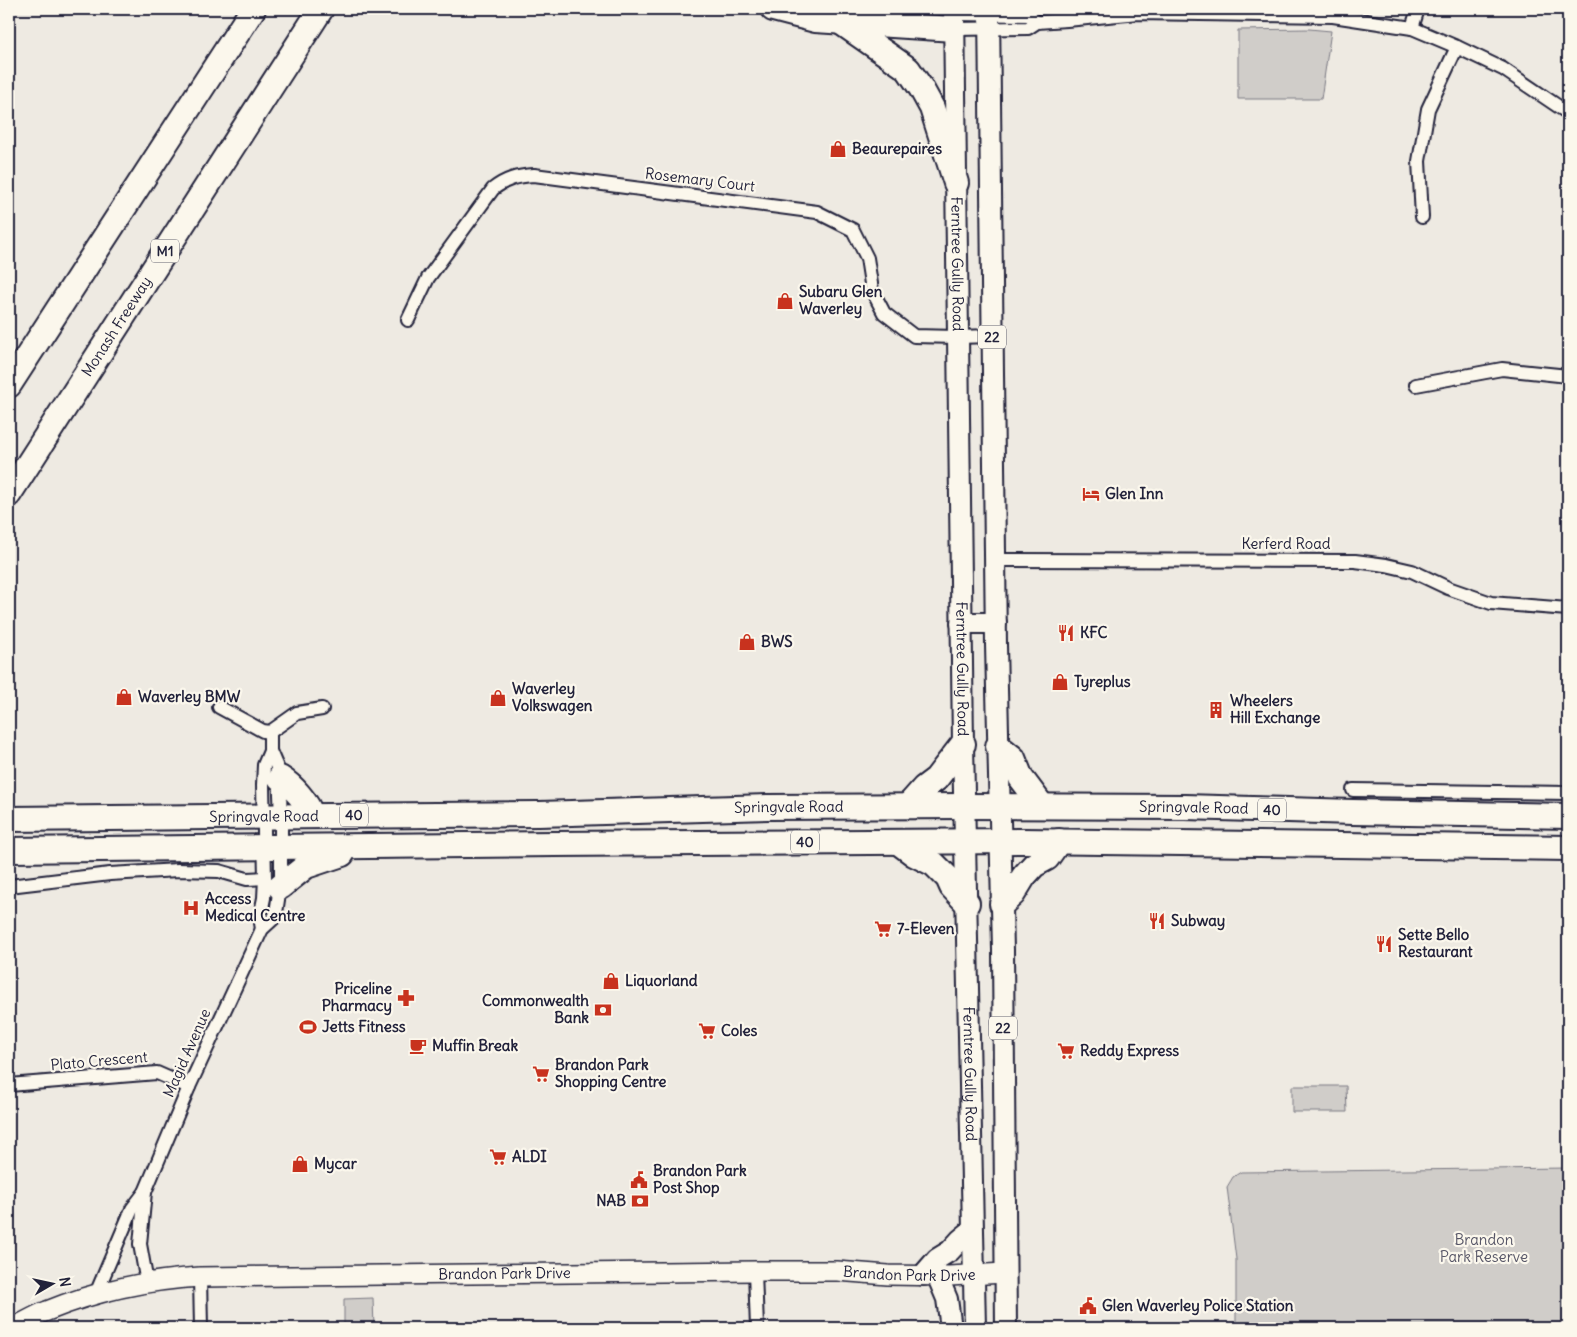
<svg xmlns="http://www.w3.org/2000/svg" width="1577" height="1337" font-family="Delius,sans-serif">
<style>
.green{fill:#d0cdc9;stroke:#797882}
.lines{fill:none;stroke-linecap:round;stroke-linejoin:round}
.street-casing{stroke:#22223b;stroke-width:16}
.secondary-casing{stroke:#22223b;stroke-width:22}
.primary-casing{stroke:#22223b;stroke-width:24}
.highway-casing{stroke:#22223b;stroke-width:28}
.street{stroke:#fbf7ec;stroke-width:12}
.secondary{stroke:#fbf7ec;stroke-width:19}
.primary{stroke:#fbf7ec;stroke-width:20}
.highway{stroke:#fbf7ec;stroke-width:24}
.labels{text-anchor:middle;stroke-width:4.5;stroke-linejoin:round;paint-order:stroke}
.shield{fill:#fbf7ec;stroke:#636270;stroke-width:1}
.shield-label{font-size:14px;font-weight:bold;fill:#22223b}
.poi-label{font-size:15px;font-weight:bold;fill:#22223b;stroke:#fbf7ec;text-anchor:start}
.street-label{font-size:15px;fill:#22223b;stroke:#fbf7ec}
.park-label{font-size:15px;fill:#565566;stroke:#fbf7ec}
</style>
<rect width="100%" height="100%" fill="#eeeae2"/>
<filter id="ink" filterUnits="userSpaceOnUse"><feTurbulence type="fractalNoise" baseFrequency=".02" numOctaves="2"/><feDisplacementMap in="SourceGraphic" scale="10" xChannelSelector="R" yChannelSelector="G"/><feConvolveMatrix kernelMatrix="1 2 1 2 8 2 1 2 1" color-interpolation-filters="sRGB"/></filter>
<g filter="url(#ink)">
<g class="green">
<path d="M1309,29l22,2 -10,68h-83v-69z"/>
<path d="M1292,1086h54l1,26h-55z"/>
<path d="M1568,1168v160h-332v-69l-9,-72 6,-10 8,-5z"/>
<path d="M373,1298l1,30h-30v-29z"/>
</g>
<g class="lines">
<g class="street-casing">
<g id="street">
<path d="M955,14l74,1 8,7"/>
<path d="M1412,28l6,-19"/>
<path d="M954,29l74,-1 9,-6 30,-2 71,-7 195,3 79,12 45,19 46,22 65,44"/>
<path d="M1422,217l-3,-56 9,-52 29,-62"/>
<path d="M408,320l20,-42 65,-89c13,-10 24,-13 41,-14l283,37 36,18 14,28 5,32 12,23 30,23 43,1 35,-1"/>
<path d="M1416,385l86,-16 66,7"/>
<path d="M995,560l360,1 31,4 26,6 36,17 43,15 77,6"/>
<path d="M219,707l44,24 7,1 27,-19 25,-4"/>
<path d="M1353,790l215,3"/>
<path d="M9,886l101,-12 68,-4 41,1 28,8 18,-1"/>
<path d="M262,929l-2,-12 4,-19 1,-20 -2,-93 1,-20 6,-14"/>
<path d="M9,1085l148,-12 32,14"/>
<path d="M145,1192l-5,52 7,39"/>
<path d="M755,1271l2,57"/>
<path d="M200,1277l1,51"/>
<path d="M95,1296l37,-87 13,-17 44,-105 73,-158 12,-11 2,-5 5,-33v-63l-2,-45 -9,-21v-19"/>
</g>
</g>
<g class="secondary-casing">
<g id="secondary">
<path id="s1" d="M13,1328c12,-6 23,-13 34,-17 49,-20 101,-31 153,-34l555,-6h82l51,4 61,1 56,-3"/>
</g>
</g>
<g class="primary-casing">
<g id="primary">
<path id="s2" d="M954,9l9,735 12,584"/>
<path d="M989,9l7,636 7,305 3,378"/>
<path d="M961,623h35"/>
<path d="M923,1275l14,-16 13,-8 10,-11 12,-10"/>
<path d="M937,1275l10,24 4,29"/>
</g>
</g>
<g class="highway-casing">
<g id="highway">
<path d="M773,9l42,11 139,9"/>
<path d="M842,23l66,46 13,19 11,20 24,75"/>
<path d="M9,385l244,-376"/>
<path id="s3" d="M9,494l312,-485"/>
<path d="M998,746l15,12 8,20 21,28"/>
<path d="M280,778c13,8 27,24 32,38"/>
<path d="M908,806l16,-18 12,-9 27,-35"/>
<path id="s4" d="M9,819l530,-5 229,-7 196,-1 221,1 168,5 215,4"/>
<path d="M898,842l16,12 20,10 14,14 4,9 15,16"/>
<path d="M9,850l546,-6 468,-3 545,7"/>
<path d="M280,887l26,-21 36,-12"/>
<path d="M1002,904l11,-10 11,-18 10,-11 13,-7 12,-17"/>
</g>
</g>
<use href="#street" class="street"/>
<use href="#secondary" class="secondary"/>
<use href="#primary" class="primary"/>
<use href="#highway" class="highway"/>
</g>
</g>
<defs>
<g id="shop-bare" transform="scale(1.35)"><path d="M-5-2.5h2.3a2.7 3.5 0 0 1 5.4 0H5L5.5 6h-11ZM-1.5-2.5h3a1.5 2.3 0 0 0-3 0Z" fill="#c8321e" stroke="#fbf7ec" stroke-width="2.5" paint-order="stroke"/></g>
<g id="hotel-bare" transform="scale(1.35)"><path d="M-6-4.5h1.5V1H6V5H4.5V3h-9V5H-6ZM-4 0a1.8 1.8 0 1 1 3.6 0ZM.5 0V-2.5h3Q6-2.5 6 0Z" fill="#c8321e" stroke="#fbf7ec" stroke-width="2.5" paint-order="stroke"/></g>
<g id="restaurant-bare" transform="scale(1.35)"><path d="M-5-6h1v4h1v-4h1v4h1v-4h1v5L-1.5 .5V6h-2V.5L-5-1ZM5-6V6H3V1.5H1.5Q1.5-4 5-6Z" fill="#c8321e" stroke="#fbf7ec" stroke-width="2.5" paint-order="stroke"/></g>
<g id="building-bare" transform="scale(1.35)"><path d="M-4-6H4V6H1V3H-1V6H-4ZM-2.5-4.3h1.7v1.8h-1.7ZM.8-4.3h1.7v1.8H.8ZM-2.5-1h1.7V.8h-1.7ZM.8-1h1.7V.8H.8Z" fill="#c8321e" stroke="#fbf7ec" stroke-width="2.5" paint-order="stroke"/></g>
<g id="hospital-bare" transform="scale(1.35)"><path d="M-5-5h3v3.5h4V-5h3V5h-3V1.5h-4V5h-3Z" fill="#c8321e" stroke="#fbf7ec" stroke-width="2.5" paint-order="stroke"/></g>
<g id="supermarket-bare" transform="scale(1.35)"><path d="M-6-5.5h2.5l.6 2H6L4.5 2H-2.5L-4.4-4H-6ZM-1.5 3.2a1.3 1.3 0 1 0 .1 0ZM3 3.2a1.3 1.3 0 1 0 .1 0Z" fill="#c8321e" stroke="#fbf7ec" stroke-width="2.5" paint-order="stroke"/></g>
<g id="pharmacy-bare" transform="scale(1.35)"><path d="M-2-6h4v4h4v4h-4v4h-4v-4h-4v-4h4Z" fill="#c8321e" stroke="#fbf7ec" stroke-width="2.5" paint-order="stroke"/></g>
<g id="bank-bare" transform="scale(1.35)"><path d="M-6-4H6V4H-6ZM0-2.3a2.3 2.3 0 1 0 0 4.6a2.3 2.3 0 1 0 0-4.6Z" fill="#c8321e" stroke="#fbf7ec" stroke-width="2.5" paint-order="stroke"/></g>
<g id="stadium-bare" transform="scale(1.35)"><path d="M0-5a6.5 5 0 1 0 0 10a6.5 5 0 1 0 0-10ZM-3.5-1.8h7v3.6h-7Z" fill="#c8321e" stroke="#fbf7ec" stroke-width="2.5" paint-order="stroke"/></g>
<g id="cafe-bare" transform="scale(1.35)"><path d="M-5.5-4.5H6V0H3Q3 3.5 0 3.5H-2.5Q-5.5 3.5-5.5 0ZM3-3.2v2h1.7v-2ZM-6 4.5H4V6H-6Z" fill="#c8321e" stroke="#fbf7ec" stroke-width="2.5" paint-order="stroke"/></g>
<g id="civic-bare" transform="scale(1.35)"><path d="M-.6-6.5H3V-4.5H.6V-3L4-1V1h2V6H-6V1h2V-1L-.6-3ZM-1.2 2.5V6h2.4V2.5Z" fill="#c8321e" stroke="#fbf7ec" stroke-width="2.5" paint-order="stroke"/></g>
</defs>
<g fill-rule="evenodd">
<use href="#shop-bare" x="838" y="149"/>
<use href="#shop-bare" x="785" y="301"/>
<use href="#hotel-bare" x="1091" y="494"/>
<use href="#restaurant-bare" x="1066" y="633"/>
<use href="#shop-bare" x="747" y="642"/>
<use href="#shop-bare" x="1060" y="682"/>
<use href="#shop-bare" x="124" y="697"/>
<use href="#shop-bare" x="498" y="698"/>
<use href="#building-bare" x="1216" y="710"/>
<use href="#hospital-bare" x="191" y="908"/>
<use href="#restaurant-bare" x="1157" y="921"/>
<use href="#supermarket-bare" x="883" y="929"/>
<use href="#restaurant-bare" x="1384" y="944"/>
<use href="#shop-bare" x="611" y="981"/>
<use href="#pharmacy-bare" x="406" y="998"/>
<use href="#bank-bare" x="603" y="1010"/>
<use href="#stadium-bare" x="308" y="1027"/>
<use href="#supermarket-bare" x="707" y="1031"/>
<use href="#cafe-bare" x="418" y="1046"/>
<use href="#supermarket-bare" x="1066" y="1051"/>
<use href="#supermarket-bare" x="541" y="1074"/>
<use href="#supermarket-bare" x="498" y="1157"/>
<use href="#shop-bare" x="300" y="1164"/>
<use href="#civic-bare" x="639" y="1180"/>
<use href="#bank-bare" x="640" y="1201"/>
<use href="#civic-bare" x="1088" y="1306"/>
</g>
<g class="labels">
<g class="shield">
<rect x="151" y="239.5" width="28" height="23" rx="4"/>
<rect x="978" y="325.5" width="28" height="23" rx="4"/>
<rect x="1258" y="798.5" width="28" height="23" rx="4"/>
<rect x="340" y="803.5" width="28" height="23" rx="4"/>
<rect x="791" y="830.5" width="28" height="23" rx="4"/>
<rect x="989" y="1016.5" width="28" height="23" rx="4"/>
</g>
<g class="shield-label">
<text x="165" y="256">M1</text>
<text x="992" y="342">22</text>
<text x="1272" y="815">40</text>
<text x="354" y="820">40</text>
<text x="805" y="847">40</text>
<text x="1003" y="1033">22</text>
</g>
<g class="poi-label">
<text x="852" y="154">Beaurepaires</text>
<text x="799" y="297">Subaru Glen<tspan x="799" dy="17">Waverley</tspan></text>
<text x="1105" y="499">Glen Inn</text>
<text x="1080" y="638">KFC</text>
<text x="761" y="647">BWS</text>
<text x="1074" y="687">Tyreplus</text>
<text x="512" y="694">Waverley<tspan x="512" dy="17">Volkswagen</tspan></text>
<text x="138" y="702">Waverley BMW</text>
<text x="1230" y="706">Wheelers<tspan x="1230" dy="17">Hill Exchange</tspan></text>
<text x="205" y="904">Access<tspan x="205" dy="17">Medical Centre</tspan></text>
<text x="1171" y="926">Subway</text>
<text x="897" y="934">7-Eleven</text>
<text x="1398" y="940">Sette Bello<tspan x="1398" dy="17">Restaurant</tspan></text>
<text x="625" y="986">Liquorland</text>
<text x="392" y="994" text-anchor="end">Priceline<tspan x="392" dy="17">Pharmacy</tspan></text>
<text x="589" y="1006" text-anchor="end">Commonwealth<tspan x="589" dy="17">Bank</tspan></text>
<text x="322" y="1032">Jetts Fitness</text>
<text x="721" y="1036">Coles</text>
<text x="432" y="1051">Muffin Break</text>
<text x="1080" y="1056">Reddy Express</text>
<text x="555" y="1070">Brandon Park<tspan x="555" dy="17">Shopping Centre</tspan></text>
<text x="512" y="1162">ALDI</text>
<text x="314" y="1169">Mycar</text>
<text x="653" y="1176">Brandon Park<tspan x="653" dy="17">Post Shop</tspan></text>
<text x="626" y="1206" text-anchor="end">NAB</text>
<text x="1102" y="1311">Glen Waverley Police Station</text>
</g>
<g class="street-label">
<text transform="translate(700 180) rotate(7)" y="5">Rosemary Court</text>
<text dy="5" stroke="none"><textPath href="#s2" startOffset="255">Ferntree Gully Road</textPath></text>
<text dy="5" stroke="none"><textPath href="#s3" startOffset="199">Monash Freeway</textPath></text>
<text x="1286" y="549">Kerferd Road</text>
<text dy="5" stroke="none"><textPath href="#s2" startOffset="660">Ferntree Gully Road</textPath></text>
<text dy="5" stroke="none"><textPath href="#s4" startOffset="780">Springvale Road</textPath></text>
<text dy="5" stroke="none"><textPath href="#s4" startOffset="1185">Springvale Road</textPath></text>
<text dy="5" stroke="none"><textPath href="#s4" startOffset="255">Springvale Road</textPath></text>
<text transform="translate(187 1053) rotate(-66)" y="5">Magid Avenue</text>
<text transform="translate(99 1061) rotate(-5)" y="5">Plato Crescent</text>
<text dy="5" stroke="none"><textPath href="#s2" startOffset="1065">Ferntree Gully Road</textPath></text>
<text dy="5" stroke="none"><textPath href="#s1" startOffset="905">Brandon Park Drive</textPath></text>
<text dy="5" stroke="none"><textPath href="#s1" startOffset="500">Brandon Park Drive</textPath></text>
</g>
<g class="park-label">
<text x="1484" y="1245">Brandon<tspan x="1484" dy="17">Park Reserve</tspan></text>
</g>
</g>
<rect width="1577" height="1337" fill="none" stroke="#fbf7ec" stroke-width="30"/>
<rect x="15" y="15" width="1547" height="1307" fill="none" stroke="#22223b" stroke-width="2" filter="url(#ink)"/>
<g transform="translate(52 1284) rotate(81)" stroke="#fbf7ec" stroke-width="4" paint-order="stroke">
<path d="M0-4L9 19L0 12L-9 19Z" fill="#22223b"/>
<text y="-8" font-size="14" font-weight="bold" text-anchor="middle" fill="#22223b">N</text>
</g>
</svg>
